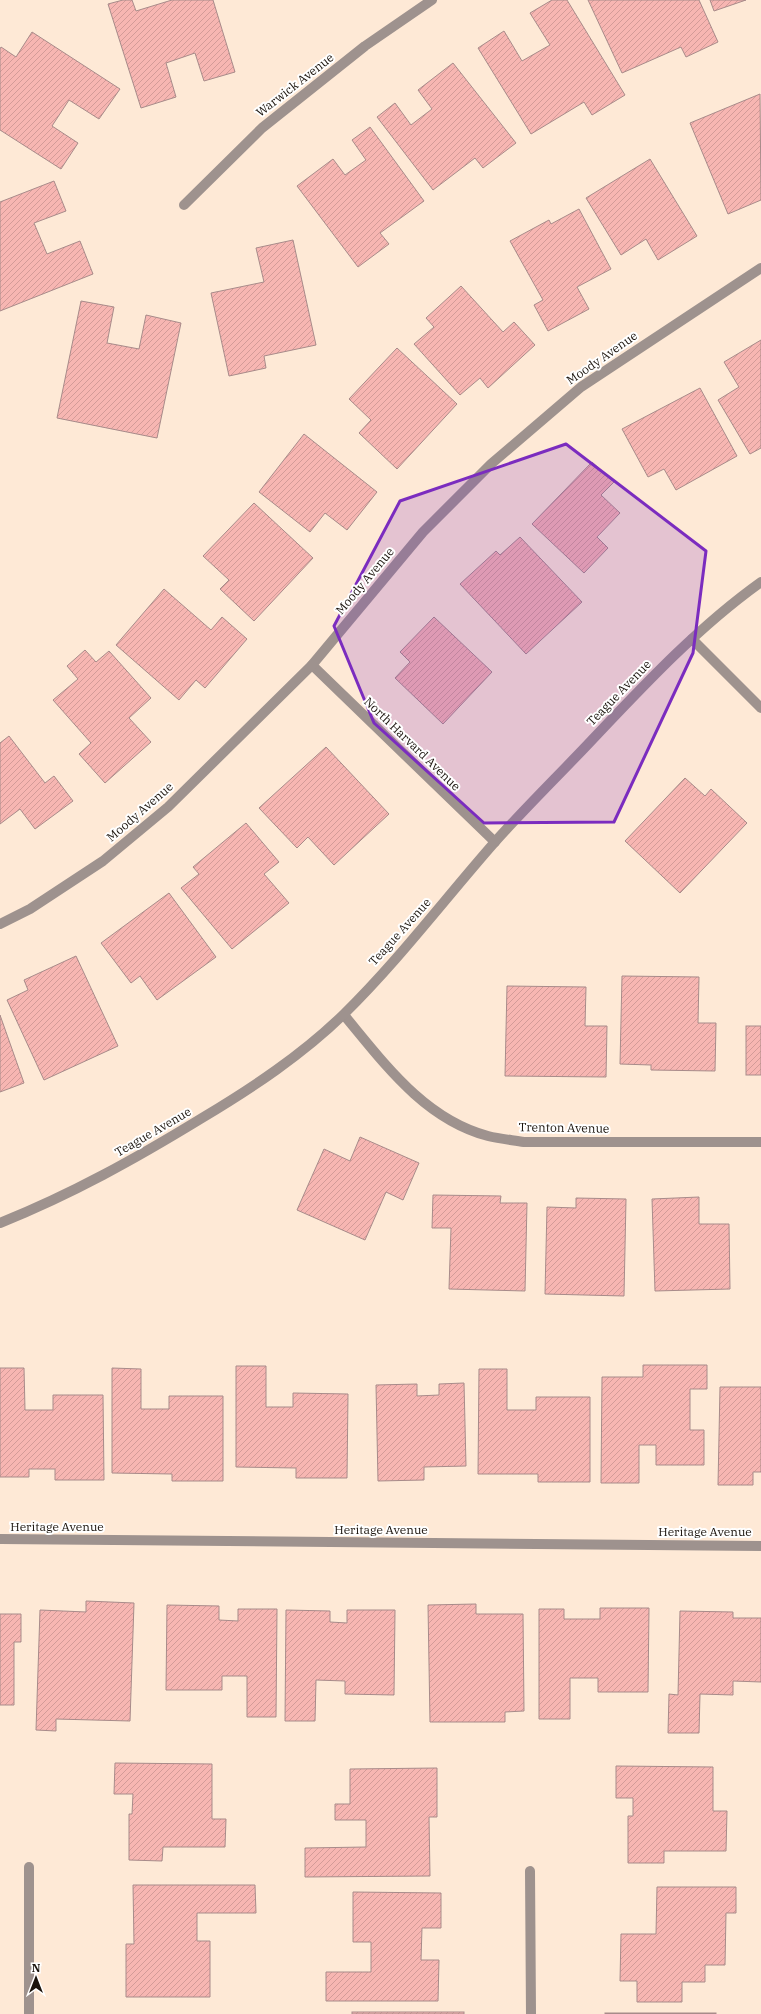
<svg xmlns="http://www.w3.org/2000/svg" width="761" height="2014" font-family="'IBM Plex Serif',serif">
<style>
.building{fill:url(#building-hatch);stroke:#a88b8a}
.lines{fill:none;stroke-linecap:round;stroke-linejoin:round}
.minor{stroke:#9e928e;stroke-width:10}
.marked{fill:#7b2cbf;fill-opacity:0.2;stroke:#7b2cbf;stroke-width:3;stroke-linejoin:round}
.labels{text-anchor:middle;stroke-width:4;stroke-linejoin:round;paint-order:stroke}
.street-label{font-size:12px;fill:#19120b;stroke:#fff}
</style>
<defs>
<pattern id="building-hatch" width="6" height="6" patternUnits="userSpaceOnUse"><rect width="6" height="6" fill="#f7b6b2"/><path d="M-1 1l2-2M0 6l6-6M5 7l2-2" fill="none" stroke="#d39b98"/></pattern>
</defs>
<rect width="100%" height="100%" fill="#fee9d6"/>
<g class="building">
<path d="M123,0h9l4,11 36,-11h41l22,72 -31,9 -9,-28 -29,10 10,34 -35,11 -33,-104z"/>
<path d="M552,0h15l58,95 -33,20 -8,-13 -53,32 -53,-86 26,-17 18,30 28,-16 -20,-32z"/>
<path d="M588,0h111l19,42 -32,15 -5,-10 -59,26z"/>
<path d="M710,0h36l-32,11z"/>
<path d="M32,32l88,57 -21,30 -30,-19 -17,26 26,17 -17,26 -61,-39v-81l1,-2 15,10z"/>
<path d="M453,63l63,80 -33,25 -8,-10 -42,32 -56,-73 18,-14 16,22 21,-16 -14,-19z"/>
<path d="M760,94l1,106 -33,14 -38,-91z"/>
<path d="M370,127l54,74 -44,32 9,11 -31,23 -61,-81 36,-27 12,16 21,-15 -14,-20z"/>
<path d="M650,159l47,77 -39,24 -12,-21 -25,16 -35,-57z"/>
<path d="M54,181l12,30 -32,12 13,31 33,-13 13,33 -93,37v-109z"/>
<path d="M579,209l32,60 -34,18 12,22 -41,22 -14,-26 9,-5 -33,-59 39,-21 2,4z"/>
<path d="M293,240l23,105 -52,11 2,12 -37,8 -18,-83 53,-11 -8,-34z"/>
<path d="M461,286l42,46 11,-10 21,23 -47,43 -8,-10 -20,17 -46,-51 20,-17 -8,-9z"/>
<path d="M81,301l33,6 -7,36 32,6 7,-34 35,8 -24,115 -100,-20z"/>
<path d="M761,340v108l-11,6 -32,-54 21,-13 -15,-25z"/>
<path d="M397,348l60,56 -60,65 -38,-36 12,-13 -22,-21z"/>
<path d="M700,388l37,68 -61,34 -12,-21 -16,8 -26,-48z"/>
<path d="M304,434l73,58 -30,38 -22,-17 -15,19 -51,-40z"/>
<path d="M592,462l22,20 -13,13 19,18 -23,24 11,11 -24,25 -52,-49z"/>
<path d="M254,503l59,55 -59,63 -34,-32 9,-9 -26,-24z"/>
<path d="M520,537l62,65 -56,52 -66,-70 36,-33 4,4z"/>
<path d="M164,589l47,41 11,-13 25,22 -42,49 -9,-8 -17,20 -63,-55z"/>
<path d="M434,617l58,55 -49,52 -48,-46 15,-16 -10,-10z"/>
<path d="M85,650l11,12 13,-11 42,47 -22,20 22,24 -46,41 -26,-29 12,-11 -38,-43 25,-21 -11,-13z"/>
<path d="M9,736l36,47 9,-7 19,25 -38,28 -15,-20 -20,15v-81z"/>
<path d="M326,747l63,67 -55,51 -26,-28 -11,11 -38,-40z"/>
<path d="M685,778l20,18 6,-7 36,34 -67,70 -55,-52z"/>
<path d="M246,823l33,39 -15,12 25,29 -57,46 -51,-61 18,-14 -6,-7z"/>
<path d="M169,893l47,64 -59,43 -17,-24 -9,7 -30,-40z"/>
<path d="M76,956l42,90 -74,34 -37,-80 21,-10 -4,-10z"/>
<path d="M622,976l77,1 -1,46h18l-1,48 -64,-1v-5l-31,-1z"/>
<path d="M507,986l79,1 -1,39h22l-1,51 -101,-1z"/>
<path d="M0,1015l24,68 -24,9z"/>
<rect x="746" y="1026" width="15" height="49"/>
<path d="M360,1137l59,26 -16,37 -17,-8 -21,48 -68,-30 27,-61 26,12z"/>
<path d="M433,1195l68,1 -1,7h27l-2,88 -76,-2 2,-61h-19z"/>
<path d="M699,1197v27h30l1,65 -75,2 -3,-92z"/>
<path d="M576,1198l50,1 -2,97 -79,-2 2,-87 29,1z"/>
<path d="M643,1365h64v24h-17v41h14v35h-48v-20h-17v38h-38l1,-106h41z"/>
<path d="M236,1366h30v41h27v-14l55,1 -1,84h-51v-10l-60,-1z"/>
<path d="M0,1368h24l1,42h28v-15h50l1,85h-49v-11h-26v8h-29z"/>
<path d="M112,1368l29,1v40h28v-13h54v85h-51v-7l-60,-1z"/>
<path d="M479,1369h28v41h29v-13h54v85h-52v-8h-60z"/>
<path d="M464,1383l2,83 -42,1v13l-46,1 -2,-96 41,-1v12l22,-1v-11z"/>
<path d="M720,1387h41v85h-8v13h-35z"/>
<path d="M86,1601l48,2 -4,118 -74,-2v12l-20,-1 4,-120 46,2z"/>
<path d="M476,1604v10h47l1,97 -19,1v10h-75l-2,-117z"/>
<path d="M167,1605l52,1v14l19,1v-12h39l-1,108h-29v-41h-25v14h-56z"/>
<path d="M600,1608h49l-1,84h-50v-14h-28v41h-31v-110h25v10h36z"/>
<path d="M286,1610l44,1v11l17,1v-13h48l-1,85 -49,-1v-13l-29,-1 -1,41h-30z"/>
<path d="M680,1611l53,1v6h28v64l-28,-1v14l-33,-1 -1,39h-31l1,-39 9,1z"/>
<path d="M0,1614h21v28h-7v63h-14z"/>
<path d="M115,1763l97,1v55h14l-1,28h-62l-1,14 -33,-1v-46h3l1,-20h-19z"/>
<path d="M616,1766l97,1v44h14l-1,40h-62v12h-36v-47h5v-18h-17z"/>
<path d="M437,1768v49h-8l1,59 -125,1v-29l61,-1v-27h-31v-16h15v-35z"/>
<path d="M133,1885h122l1,28h-59v28h13v56h-84v-53h8z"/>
<path d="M657,1887h79v26h-10l-1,52h-20v17h-23v20h-45v-21h-17l1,-47h35z"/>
<path d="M353,1892l88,1v35h-19l-1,32h18l-1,41h-112v-29h45v-30h-18z"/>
<rect x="352" y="2012" width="112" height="2"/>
<rect x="605" y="2013" width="111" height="1"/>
</g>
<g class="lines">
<g class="minor">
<path d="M184,205l78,-77 103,-82 67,-46"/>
<path d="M692,639l69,69"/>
<path d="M312,665l183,177"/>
<path d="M0,924l30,-15 73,-48 65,-54 144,-142 111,-133 68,-68 90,-77 180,-119"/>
<path d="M344,1015c40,48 80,104 144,121 12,3 24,4 36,6h237"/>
<path d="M0,1223c72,-29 135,-64 202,-105 50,-30 100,-63 142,-104 54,-53 100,-114 150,-171 31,-35 65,-68 97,-102 53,-56 107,-114 170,-159"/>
<path d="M0,1539l761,7"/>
<path d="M530,1871l1,143"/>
<path d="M29,2014v-147"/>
</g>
</g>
<path class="marked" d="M566,444l140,107 -13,102 -79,169 -130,1 -110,-100 -40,-97 66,-125z"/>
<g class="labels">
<g class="street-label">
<text transform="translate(295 85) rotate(-38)" y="4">Warwick Avenue</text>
<text transform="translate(602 358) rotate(-35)" y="4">Moody Avenue</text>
<text transform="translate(365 581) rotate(-50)" y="4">Moody Avenue</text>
<text transform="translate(619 693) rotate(-46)" y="4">Teague Avenue</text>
<text transform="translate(412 744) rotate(44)" y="4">North Harvard Avenue</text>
<text transform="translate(140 812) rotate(-41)" y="4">Moody Avenue</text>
<text transform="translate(400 932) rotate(-48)" y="4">Teague Avenue</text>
<text transform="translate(564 1128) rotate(1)" y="4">Trenton Avenue</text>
<text transform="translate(153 1132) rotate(-30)" y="4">Teague Avenue</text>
<text x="57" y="1531">Heritage Avenue</text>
<text x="381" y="1534">Heritage Avenue</text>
<text x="705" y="1536">Heritage Avenue</text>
</g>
</g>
<g transform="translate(36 1978)" stroke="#ffffff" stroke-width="3" paint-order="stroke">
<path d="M0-3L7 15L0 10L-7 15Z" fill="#19120b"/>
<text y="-6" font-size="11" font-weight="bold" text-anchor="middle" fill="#19120b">N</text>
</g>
</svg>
